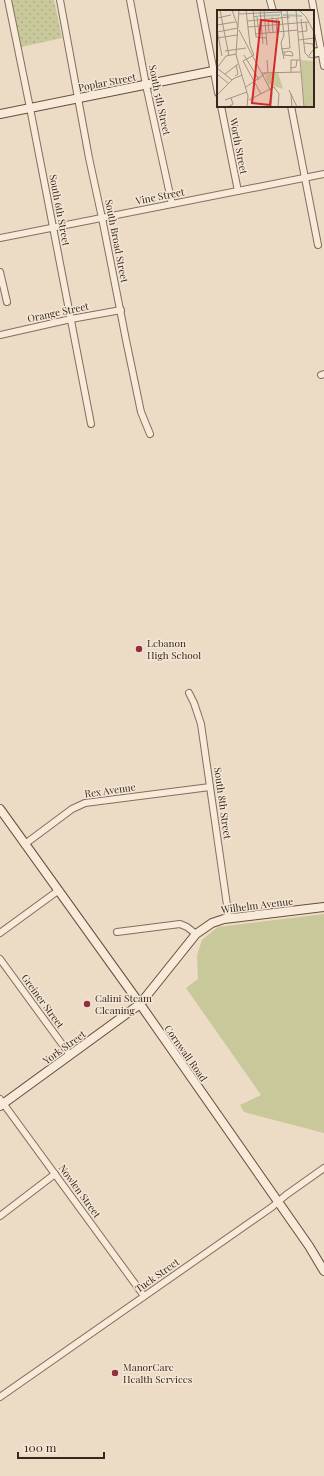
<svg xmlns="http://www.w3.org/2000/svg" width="324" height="1476" font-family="'Playfair Display',serif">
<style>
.park{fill:url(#park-dots)}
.pitch{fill:#c9c89a}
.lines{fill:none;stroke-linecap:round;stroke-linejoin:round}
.street-casing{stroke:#866d5c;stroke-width:8}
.secondary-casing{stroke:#684e3f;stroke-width:10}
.street{stroke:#f7ead8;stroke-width:6}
.secondary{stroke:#f7ead8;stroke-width:8}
.poi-dot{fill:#91303d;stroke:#f4e6d5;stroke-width:1.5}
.labels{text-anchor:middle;stroke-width:3;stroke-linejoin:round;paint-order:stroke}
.street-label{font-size:10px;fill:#37281f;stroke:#f4e6d5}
.poi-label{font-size:10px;fill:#37281f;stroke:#f4e6d5;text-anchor:start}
.inset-river{fill:none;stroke:#a7bfb5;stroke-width:2}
.inset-road{fill:none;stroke:#a49383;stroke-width:1}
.view{fill:#d62828;fill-opacity:0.15;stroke:#d62828;stroke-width:2}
.inset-edge{fill:none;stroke:#37281f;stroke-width:2}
</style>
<defs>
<pattern id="park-dots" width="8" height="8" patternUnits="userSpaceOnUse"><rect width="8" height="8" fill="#c9c89a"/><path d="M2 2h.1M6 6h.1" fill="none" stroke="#adac84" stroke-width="1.8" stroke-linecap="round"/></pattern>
</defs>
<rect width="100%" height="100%" fill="#ecdbc5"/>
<path class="park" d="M12,0h42l8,38 -41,9z"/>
<path class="pitch" d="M324,914v219l-80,-21 -4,-7 21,-10 -75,-107 12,-9 -1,-24 5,-15 16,-13z"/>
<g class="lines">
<g class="street-casing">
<g id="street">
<path d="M8,0l22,108 61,316"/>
<path d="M60,0l29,158 13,60 24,122 15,72 9,22"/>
<path d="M130,0l16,85 26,119"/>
<path d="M200,0l18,93"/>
<path d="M270,0l3,11"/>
<path d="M312,0l12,66"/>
<path d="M221,106l17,85"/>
<path d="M291,106l27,139"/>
<path d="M0,238l324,-64"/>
<path d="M0,272l7,30"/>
<path d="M0,335l71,-16 50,-9"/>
<path d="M321,375l3,-1"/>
<path d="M189,693l5,10 7,21 28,195"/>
<path d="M25,844l47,-35 13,-6 125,-16"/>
<path d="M117,932l63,-8 7,3 9,7"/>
<path d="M0,933l59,-43"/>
<path d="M0,959l70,96"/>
<path d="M0,1099l144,197"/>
<path d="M0,1216l55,-42"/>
<path d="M0,1397l272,-190 14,-12 38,-27"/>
</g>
</g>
<g class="secondary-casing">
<g id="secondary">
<path d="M313,53l11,-2"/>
<path d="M0,114l218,-44"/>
<path d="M0,809l140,195 169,242 15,25"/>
<path d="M0,1106l140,-102 56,-70 16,-11 12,-4 100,-12"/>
</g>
</g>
<use href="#street" class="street"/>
<use href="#secondary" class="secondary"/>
</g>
<g class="poi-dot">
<circle cx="139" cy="649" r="4"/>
<circle cx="87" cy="1004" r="4"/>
<circle cx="115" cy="1373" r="4"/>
</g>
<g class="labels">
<g class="street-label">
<text transform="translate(107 82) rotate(-11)" y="4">Poplar Street</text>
<text transform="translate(160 100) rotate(78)" y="4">South 5th Street</text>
<text transform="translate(239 146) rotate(79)" y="4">Worth Street</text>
<text transform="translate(160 196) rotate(-11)" y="4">Vine Street</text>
<text transform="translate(60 210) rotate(79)" y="4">South 6th Street</text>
<text transform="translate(117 241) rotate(79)" y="4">South Broad Street</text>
<text transform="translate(58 312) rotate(-12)" y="4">Orange Street</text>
<text transform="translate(110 790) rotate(-8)" y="4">Rex Avenue</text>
<text transform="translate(223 803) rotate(82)" y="4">South 8th Street</text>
<text transform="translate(257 905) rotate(-7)" y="4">Wilhelm Avenue</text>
<text transform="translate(43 1001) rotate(54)" y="4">Greiner Street</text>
<text transform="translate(64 1047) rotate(-36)" y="4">York Street</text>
<text transform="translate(186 1053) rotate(55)" y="4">Cornwall Road</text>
<text transform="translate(80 1191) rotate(54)" y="4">Nowlen Street</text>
<text transform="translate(157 1275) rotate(-35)" y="4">Tuck Street</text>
</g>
<g class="poi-label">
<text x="147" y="647">Lebanon<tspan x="147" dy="12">High School</tspan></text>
<text x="95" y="1002">Calini Steam<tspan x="95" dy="12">Cleaning</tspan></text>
<text x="123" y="1371">ManorCare<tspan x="123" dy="12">Health Services</tspan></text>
</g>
</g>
<g transform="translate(217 10)">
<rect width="97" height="97" fill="#ecdbc5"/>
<path d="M84,50l12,1 1,2v44h-10z" fill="#c9c89a"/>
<path d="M61,63l3,9 2,7 -15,-5 -3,-8 2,-2z" fill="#c9c89a"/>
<path class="inset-river" d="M66,5l19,1M41,6l22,-1"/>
<path class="inset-road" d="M3,0l9,46M15,0l6,17M22,0l-3,45 12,41 -1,11M29,0l4,35 4,10M36,0l3,27 10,1M43,0l3,34M47,0l3,35M64,0l3,25 -3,8 3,16M79,0l8,97M82,0l7,7 8,15M22,4l42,-2M37,7l3,-1 2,18M55,7l1,15M0,8l14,-3M59,8l1,17M61,8l1,13M51,9l1,13M84,9l4,34 3,3M30,11l43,-4M0,15l18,-3M31,17l61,-5M0,20l5,26M22,20l33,63 -1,14M0,22l21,-4M81,22l9,-1 -1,-8M39,24l42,-4M0,28l20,-3M82,30l15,-2M87,33l9,1 1,9M64,39l9,-1 -3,-38M96,40l-5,7 6,1M8,41l21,-3M65,42h4l2,-1 4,1 1,4 -9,-1v-3M27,45l15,25M50,50l1,13M26,51l18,33M26,51l11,-6M0,58l15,12M0,58l9,-12 10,-2M73,58l6,-1 1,-7M74,62v-12h9M45,63l39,-1M0,64l11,9M8,64l13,-10M18,66l3,-2 -2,-9M29,77l20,-14M72,80l8,17 3,-1M1,84l15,-15 9,-4M74,84l1,13M8,90l22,-8M32,90l25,-13 5,7 -1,13M11,97l5,-3 -2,-6"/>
<path class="view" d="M44,10l18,2 -9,83 -18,-2z"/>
<rect width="97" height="97" class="inset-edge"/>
</g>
<path d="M18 1452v6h86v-6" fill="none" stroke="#37281f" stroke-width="2"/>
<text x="24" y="1452" font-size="12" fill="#37281f" stroke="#f4e6d5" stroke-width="3" paint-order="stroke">100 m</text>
</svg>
